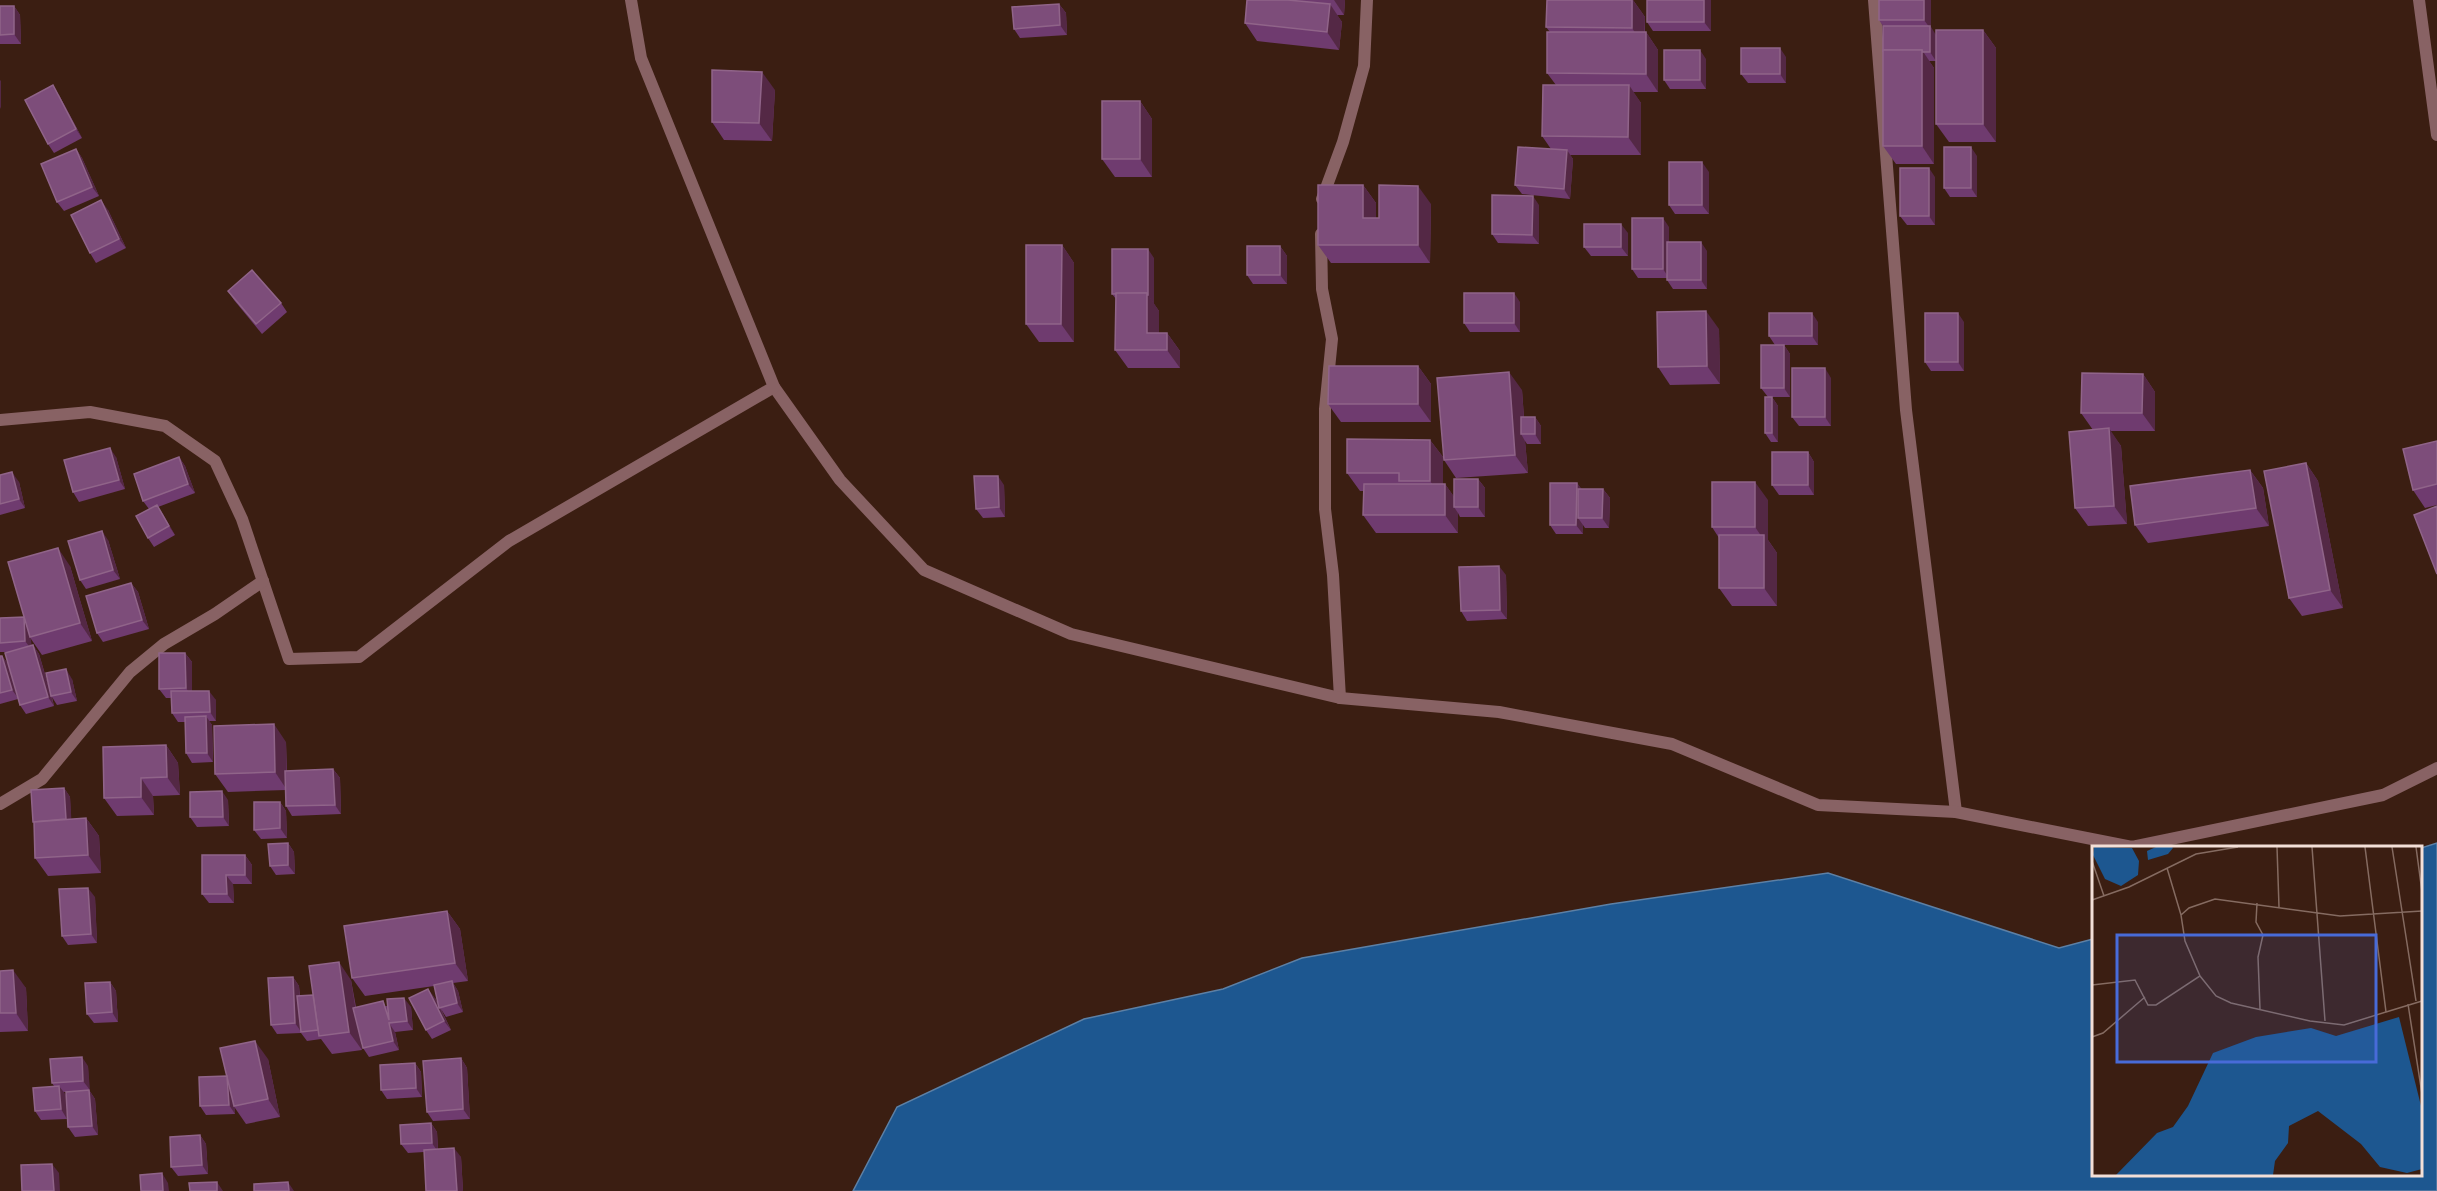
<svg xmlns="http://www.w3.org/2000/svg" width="2437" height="1191" font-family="Cabin,sans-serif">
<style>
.water{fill:#1d5790;stroke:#5d80a5;stroke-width:1.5}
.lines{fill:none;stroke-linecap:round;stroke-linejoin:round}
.street{stroke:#886264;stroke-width:12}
.wall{fill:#6f3b6f}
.shaded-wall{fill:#542845}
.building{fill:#7d4d7a;stroke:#906489;stroke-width:1.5}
.inset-road{fill:none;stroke:#856b61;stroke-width:1.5}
.view{fill:#486bd8;fill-opacity:0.15;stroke:#486bd8;stroke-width:3}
.inset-edge{fill:none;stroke:#f3dfd7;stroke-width:3}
</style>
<rect width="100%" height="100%" fill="#3b1e12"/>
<path class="water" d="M2437,843v348h-1584l44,-84 187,-88 139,-30 79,-31 309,-54 217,-31 231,75 34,-9 1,235h326l1,-326z"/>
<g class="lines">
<g class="street">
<path d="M1874,0l32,410 50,402"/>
<path d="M2419,0l18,135"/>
<path d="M1322,199l21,-57 21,-76 3,-66"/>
<path d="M1321,234l1,55 10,50 -7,70v100l8,66 7,123"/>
<path d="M774,387l66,93 84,90 147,64 269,64 159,14 173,32 146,61 138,7 176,35 251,-52 54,-27"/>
<path d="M0,420l90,-8 75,14 50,35 27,58 47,140 70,-2 150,-116 265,-154 -133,-329 -10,-58"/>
<path d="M0,804l42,-25 88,-107 34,-28 51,-30 48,-33"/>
</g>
</g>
<g class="wall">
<path d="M1247,0h98l-1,15h-7l5,7 -3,28 -82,-9 -12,-18z"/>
<path d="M1633,0l12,17v15h1l12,18v42h-25l8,11v52h-71l3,4 -3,40 -48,-5 -7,-9 36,-36 -9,-13 14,-51 -9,-12 3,-41 -4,-5z"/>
<path d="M1711,0v31h-58l-6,-9z"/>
<path d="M1931,0v27l5,34h-7l5,7v96h-38l-13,-18v-120l-4,-6z"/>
<path d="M1059,4l7,9 1,22 -47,3 -6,-9z"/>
<path d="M0,6h14l6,9 1,29h-21z"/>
<path d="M1983,30l13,18v94h-47l-13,-18z"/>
<path d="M1786,57v26h-38l-7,-9z"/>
<path d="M1706,59v30h-36l-6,-9z"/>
<path d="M775,90l-3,51 -48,-1 -12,-18z"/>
<path d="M59,95l23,43 -28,15 -6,-9z"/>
<path d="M1140,101l12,18v58h-37l-13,-18z"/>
<path d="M76,149l6,9 17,38 -35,15 -7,-9z"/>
<path d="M1977,156v41h-27l-6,-9z"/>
<path d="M1709,172v42h-34l-6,-9z"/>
<path d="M1935,177v48h-28l-7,-9z"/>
<path d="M1363,185l13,18v15h3l52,-14 -1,59h-99l-13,-18z"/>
<path d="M1539,205v39l-41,-1 -6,-9z"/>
<path d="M108,210l18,38 -30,15 -6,-10z"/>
<path d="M1669,227v15l38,9v38h-34l-6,-9v-2h-29l-6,-9z"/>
<path d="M1628,233v23h-37l-7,-9z"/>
<path d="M1062,245l12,18v79h-35l-13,-18z"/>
<path d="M1280,246l7,10v28h-34l-6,-9z"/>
<path d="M1154,258v46l5,7v22h8l13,18v17h-52l-13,-18 1,-51 -4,-5z"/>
<path d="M228,291l53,12 6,9 -25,22 -28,-34z"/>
<path d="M1520,302v30h-50l-6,-9z"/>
<path d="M1818,322v23h-34l6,9v43h-18l6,9v36h-7l-6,-9 3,-36 -7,-9 14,-43 -6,-9z"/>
<path d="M1964,322v49h-33l-6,-9z"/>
<path d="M1719,329l1,55 -50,1 -12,-18z"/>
<path d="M1418,366l13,18v38h-90l-13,-18z"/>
<path d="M2143,374l12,18v39h-45l11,15 6,78 -39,2 -13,-18 18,-78 -12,-17z"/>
<path d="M1831,378v48h-32l-7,-9z"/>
<path d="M1522,390l2,27h11l6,9v18h-14l-2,-3 3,32 -72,5 -12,-18z"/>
<path d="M1430,440l13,17v27h2l9,13 24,-18 7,9v29h-25l-2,-4v20h-82l-13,-18 1,-24h-4l-13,-18z"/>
<path d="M2437,441v64l-12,3 -12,-18z"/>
<path d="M1808,452l6,10v33h-35l-7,-10z"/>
<path d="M116,457l9,32 -46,13 -6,-10z"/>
<path d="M179,457l6,9 10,27 -37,14 17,28 -21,12 -6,-9 1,-29 -6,-8z"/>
<path d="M2306,463l12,18 25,127 -41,8 -13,-18z"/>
<path d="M2250,470l13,18 6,38 -121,17 -13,-18z"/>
<path d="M0,475l19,7 6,26 -25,7z"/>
<path d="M1577,483l4,6h22l7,9 -1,30h-24l-2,-3v9h-27l-6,-9z"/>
<path d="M1004,485l1,32 -22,1 -7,-9z"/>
<path d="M1768,500v40l9,13v53h-45l-13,-18v-50l-7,-11z"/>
<path d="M108,540l12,39 -34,10 -6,-9z"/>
<path d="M70,566l22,75 -50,14 -11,-16v7l2,-1 6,9 11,37 22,-12 5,22 -20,4 -5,-8 2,9 -28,8 -6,-9 -2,-6 -18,5v-48h2l6,8 1,-12h-9v-34l24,-1z"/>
<path d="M1506,575l1,44 -40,2 -6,-10z"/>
<path d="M131,583l7,9 11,37 -46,13 -6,-9z"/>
<path d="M185,653l7,9v29l24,9v21h-7l3,4 1,37 -21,1 -6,-10 -1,-31h-7l-6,-9v-15h-6l-7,-9z"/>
<path d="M286,742l1,29 46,-2 7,9 1,36 -49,2 -6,-10v-16l-58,2 -13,-18z"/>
<path d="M166,745l12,18 2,32 -27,1 1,19 -37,1 -13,-18z"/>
<path d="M64,788l6,9 1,22 15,-1 13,18 2,37 -53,3 -13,-18 -1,-35 -1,-1z"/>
<path d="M228,800l1,26 -32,1 -7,-10z"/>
<path d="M280,802l6,9 1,27 -26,1 -7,-9z"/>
<path d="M288,843l6,9 1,22 -19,1 -6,-9z"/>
<path d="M245,855l7,10v19h-19l1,19h-25l-7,-9z"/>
<path d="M95,897l2,46 -29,2 -6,-9z"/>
<path d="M447,911l13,18 8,52 -15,2 5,8 5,21 -17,5 -5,-8 10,21 -19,9 -6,-9 9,-32 4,8 -5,-20 -69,10 -13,-18z"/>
<path d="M0,971l26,17 2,43 -28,1z"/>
<path d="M293,977l6,9 1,10 13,-1 38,-15 5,27 31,-1 24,1 2,23 -18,2 4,18 -30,7 -6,-9 -3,-9 2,11 -30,4 -11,-15 -14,2 -6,-8 -24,1 -6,-9z"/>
<path d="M110,982l6,9 2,31 -24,1 -7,-9z"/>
<path d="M461,1058l6,10 3,51 -37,2 -6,-9z"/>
<path d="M268,1059l12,58 -34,7 -11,-16v6l-29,1 -6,-9 27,-30z"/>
<path d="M415,1063l6,9 1,25 -35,2 -6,-9z"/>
<path d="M88,1066l1,24 6,9 3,36 -23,2 -7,-10 -2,-35h-2l3,27 -26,1 -6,-9 19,-25 -2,-3z"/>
<path d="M431,1123l6,9 1,17 23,8 2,34h-37l-2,-39 -16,1 -7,-9z"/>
<path d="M200,1135l6,9 2,30 -30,2 -7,-9z"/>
</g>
<g class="shaded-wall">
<path d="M1334,0h11l-1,15z"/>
<path d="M1633,0l12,17 -1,29 -12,-18z"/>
<path d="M1704,0h7v31l-7,-9z"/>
<path d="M1924,0h7v27l5,8v26l-6,-9v-24l-6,-8z"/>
<path d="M1059,4l7,9 1,22 -7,-10z"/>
<path d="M1330,4l12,18 -3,28 -12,-18z"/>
<path d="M14,6l6,9 1,29 -7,-10z"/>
<path d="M1983,30l13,18v94l-13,-18z"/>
<path d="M1646,32l12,18v42l-12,-18z"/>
<path d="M1780,48l6,9v26l-6,-9z"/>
<path d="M1700,50l6,9v30l-6,-9z"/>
<path d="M1922,50l12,18v96l-12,-18z"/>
<path d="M762,72l13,18 -3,51 -13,-18z"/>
<path d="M0,80l1,1v28l-1,-2z"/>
<path d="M53,85l6,10 23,43 -6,-9z"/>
<path d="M1629,85l12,18v52l-13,-18z"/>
<path d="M1140,101l12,18v58l-12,-18z"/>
<path d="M1971,147l6,9v41l-6,-9z"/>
<path d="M76,149l6,9 17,38 -7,-9z"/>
<path d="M1567,150l6,9 -3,40 -6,-10z"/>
<path d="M1702,162l7,10v42l-7,-9z"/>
<path d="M1929,168l6,9v48l-6,-9z"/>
<path d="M1363,185l13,18v33l-13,-18z"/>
<path d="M1418,186l13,18 -1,59 -12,-18z"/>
<path d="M1533,196l6,9v39l-7,-9z"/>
<path d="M101,200l7,10 18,38 -7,-9z"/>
<path d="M1663,218l6,9v51l-6,-9z"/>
<path d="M1621,224l7,9v23l-7,-9z"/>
<path d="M1701,242l6,9v38l-6,-9z"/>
<path d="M1062,245l12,18v79l-13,-18z"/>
<path d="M1280,246l7,10v28l-7,-9z"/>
<path d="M1148,249l6,9v46l-6,-9z"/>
<path d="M1147,293l12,18v40l-12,-18z"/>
<path d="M1514,293l6,9v30l-6,-9z"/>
<path d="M1706,311l13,18 1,55 -13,-18z"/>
<path d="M1812,313l6,9v23l-6,-9z"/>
<path d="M1958,313l6,9v49l-6,-9z"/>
<path d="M1167,333l13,18v17l-13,-18z"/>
<path d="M1784,345l6,9v43l-6,-9z"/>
<path d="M1418,366l13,18v38l-13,-18z"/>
<path d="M1825,368l6,10v48l-6,-9z"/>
<path d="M1509,372l13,18 3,44h-4l4,7 3,32 -13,-18z"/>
<path d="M2143,374l12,18v39l-13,-18z"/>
<path d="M1772,397l6,9v36l-6,-9z"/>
<path d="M1535,417l6,9v18l-6,-10z"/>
<path d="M2109,428l12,18 6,78 -13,-18z"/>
<path d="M1430,440l13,17v42l-13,-18z"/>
<path d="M110,448l6,9 9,32 -6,-9z"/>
<path d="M1808,452l6,10v33l-6,-10z"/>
<path d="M179,457l6,9 10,27 -7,-9z"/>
<path d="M2306,463l12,18 25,127 -13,-18z"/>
<path d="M2250,470l13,18 6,38 -13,-18z"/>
<path d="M12,472l7,10 6,26 -6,-9z"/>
<path d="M998,476l6,9 1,32 -6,-10z"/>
<path d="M1478,479l7,9v29l-7,-10z"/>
<path d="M1755,482l13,18v40l9,13v53l-13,-18v-48l-9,-13z"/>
<path d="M1577,483l7,9 -6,26 5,7v9l-7,-9z"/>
<path d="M1445,484l13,18 -4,5 4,6v20l-13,-18z"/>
<path d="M1603,489l7,9 -1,30 -7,-10z"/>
<path d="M157,505l6,9 12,21 -6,-9z"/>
<path d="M102,531l6,9 12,39 -7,-9z"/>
<path d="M58,548l12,18 22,75 -12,-18z"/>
<path d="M1499,566l7,9 1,44 -7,-9z"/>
<path d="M131,583l7,9 11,37 -7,-9z"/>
<path d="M24,617l7,22 1,11 -7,-9z"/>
<path d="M33,645l6,9 15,52 -6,-9z"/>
<path d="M185,653l7,9v35l-6,-9z"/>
<path d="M2,656l7,9 10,34 -7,-9z"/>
<path d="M66,669l6,10 5,22 -6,-9z"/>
<path d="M209,691l7,9v21l-6,-9z"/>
<path d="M206,716l6,9 1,37 -6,-9z"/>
<path d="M274,724l12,18 1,48 -12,-18z"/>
<path d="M166,745l12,18 2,32 -13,-18z"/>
<path d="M333,769l7,9 1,36 -6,-9z"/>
<path d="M141,778l12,18 1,19 -13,-18z"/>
<path d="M64,788l6,9 2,32 -6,-10z"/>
<path d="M222,791l6,9 1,26 -6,-9z"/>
<path d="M280,802l6,9 1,27 -7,-10z"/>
<path d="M86,818l13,18 2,37 -13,-18z"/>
<path d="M288,843l6,9 1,22 -7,-9z"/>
<path d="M245,855l7,10v19l-7,-9z"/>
<path d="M226,875l7,9 1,19 -7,-9z"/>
<path d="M88,888l7,9 2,46 -6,-9z"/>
<path d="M447,911l13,18 8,52 -13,-18z"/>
<path d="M339,962l12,18 11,70 -13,-18z"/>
<path d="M13,970l13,18 2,43 -12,-18z"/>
<path d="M293,977l6,9 3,47 -7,-10z"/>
<path d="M452,981l6,10 5,21 -6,-9z"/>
<path d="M110,982l6,9 2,31 -6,-10z"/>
<path d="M428,989l7,9 16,32 -7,-9z"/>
<path d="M404,998l7,9 2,23 -6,-9z"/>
<path d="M389,1023l6,9 4,18 -6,-9z"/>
<path d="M255,1041l13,18 12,58 -12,-18z"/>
<path d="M82,1057l6,9 2,24 -7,-9z"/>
<path d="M461,1058l6,10 3,51 -7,-10z"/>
<path d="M415,1063l6,9 1,25 -6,-9z"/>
<path d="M227,1076l7,30 1,2v6l-6,-9z"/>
<path d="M59,1086l7,9 1,24 -6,-10z"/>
<path d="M89,1090l6,9 3,36 -6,-9z"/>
<path d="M431,1123l6,9 1,20 -6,-9z"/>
<path d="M200,1135l6,9 2,30 -6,-9z"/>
<path d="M454,1148l7,9 2,34h-6z"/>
<path d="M52,1164l7,9 1,18h-6z"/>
<path d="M162,1173l6,10 1,8h-6z"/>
<path d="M217,1182l6,9h-6z"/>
<path d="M288,1182l6,9h-5z"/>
</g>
<g class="building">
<path d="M1247,0h41l42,4 -3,28 -82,-9z"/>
<path d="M1547,0h85v28l-86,-1z"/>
<rect x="1647" y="0" width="57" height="22"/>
<rect x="1879" y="0" width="45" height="20"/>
<path d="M1059,4l1,21 -46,4 -2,-22z"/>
<path d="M0,6h14v28l-14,1z"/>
<path d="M1883,26h47v26h-8v-2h-39v2z"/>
<rect x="1936" y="30" width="47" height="94"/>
<path d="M1547,32h99v42l-99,-1z"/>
<rect x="1741" y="48" width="39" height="26"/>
<rect x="1664" y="50" width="36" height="30"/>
<rect x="1883" y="50" width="39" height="96"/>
<path d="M712,70l50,2 -3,51 -47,-1z"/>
<path d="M53,85l23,44 -28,15 -23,-44z"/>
<path d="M1543,85h86l-1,52 -86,-1z"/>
<rect x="1102" y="101" width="38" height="58"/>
<path d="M1518,147l49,3 -3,39 -49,-4z"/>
<rect x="1944" y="147" width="27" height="41"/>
<path d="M76,149l16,38 -35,15 -16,-38z"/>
<rect x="1669" y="162" width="33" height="43"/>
<rect x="1900" y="168" width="29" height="48"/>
<path d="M1318,185h45v33h16v-33l39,1v59h-100z"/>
<path d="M1492,195l41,1 -1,39 -40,-1z"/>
<path d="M101,200l18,39 -29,14 -19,-38z"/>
<rect x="1632" y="218" width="31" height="51"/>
<rect x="1584" y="224" width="37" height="23"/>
<rect x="1667" y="242" width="34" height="38"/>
<path d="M1026,245h36l-1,79h-35z"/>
<rect x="1247" y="246" width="33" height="29"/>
<path d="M1112,249h36v46h-1v-2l-35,1z"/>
<path d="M252,270l29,33 -25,21 -28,-33z"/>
<path d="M1116,293h31v40h20v17h-52z"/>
<rect x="1464" y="293" width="50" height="30"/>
<path d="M1706,311l1,55 -49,1 -1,-55z"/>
<rect x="1769" y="313" width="43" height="23"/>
<rect x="1925" y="313" width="33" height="49"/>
<rect x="1761" y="345" width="23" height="43"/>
<path d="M1329,366h89v38h-90z"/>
<rect x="1792" y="368" width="33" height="49"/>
<path d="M1509,372l6,83 -71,5 -7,-82z"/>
<path d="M2082,373l61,1 -1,39h-61z"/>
<rect x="1765" y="397" width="7" height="36"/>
<rect x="1521" y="417" width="14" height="17"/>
<path d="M2109,428l5,78 -39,2 -6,-76z"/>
<path d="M1347,439l83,1v41h-31v-8h-52z"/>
<path d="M2437,441v43l-24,6 -10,-41z"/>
<path d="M110,448l9,32 -46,12 -9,-32z"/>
<rect x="1772" y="452" width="36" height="33"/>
<path d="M179,457l9,27 -45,17 -9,-27z"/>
<path d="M2306,463l24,127 -41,8 -25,-127z"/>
<path d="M2250,470l6,38 -121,17 -5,-39z"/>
<path d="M12,472l7,27 -19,5v-29z"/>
<path d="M974,476h24l1,31 -23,2z"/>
<rect x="1454" y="479" width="24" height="28"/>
<rect x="1712" y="482" width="43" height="45"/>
<path d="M1550,483h27l-1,42h-26z"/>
<path d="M1364,484h81v31h-82z"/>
<path d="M1578,489h25l-1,29h-24z"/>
<path d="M157,505l12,21 -21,12 -12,-22z"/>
<path d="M2437,506v68l-23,-59z"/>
<path d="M102,531l11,39 -33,10 -12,-39z"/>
<rect x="1719" y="535" width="45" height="53"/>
<path d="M58,548l22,75 -50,14 -22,-75z"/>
<path d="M1499,566l1,44 -39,1 -2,-44z"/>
<path d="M131,583l11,37 -45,13 -11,-37z"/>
<path d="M24,617l1,24 -25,2v-25z"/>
<path d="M33,645l15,52 -28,8 -15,-52z"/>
<path d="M159,653h26l1,35 -27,1z"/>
<path d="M0,656h2l10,34 -12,3z"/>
<path d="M66,669l5,23 -20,4 -5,-23z"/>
<path d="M171,691h38l1,21 -38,1z"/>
<path d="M206,716l1,37h-21l-1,-36z"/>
<path d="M274,724l1,48 -60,2 -1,-48z"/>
<path d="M166,745l1,32 -26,1v19l-37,1 -1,-51z"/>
<path d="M333,769l2,36 -49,1 -1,-35z"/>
<path d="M64,788l2,31 -33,3 -2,-32z"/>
<path d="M222,791l1,26h-33v-25z"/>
<path d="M254,802h26v26l-26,2z"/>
<path d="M86,818l2,37 -53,3 -1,-36z"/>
<path d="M288,843v22l-18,1 -2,-22z"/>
<path d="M202,855h43v20h-19l1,19h-25z"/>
<path d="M88,888l3,46 -29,2 -3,-47z"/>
<path d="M447,911l8,52 -103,15 -8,-52z"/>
<path d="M339,962l10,70 -30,4 -10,-70z"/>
<path d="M13,970l3,43h-16v-42z"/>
<path d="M293,977l2,46 -24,2 -3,-47z"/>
<path d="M452,981l5,22 -18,5 -5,-23z"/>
<path d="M110,982l2,30 -25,2 -2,-31z"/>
<path d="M428,989l16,32 -18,9 -17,-32z"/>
<path d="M313,995l5,35 -17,2 -4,-36z"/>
<path d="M404,998l3,23 -18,2 4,18 -30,7 -10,-40 30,-7 6,19 -2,-21z"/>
<path d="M255,1041l13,58 -34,7 -14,-58z"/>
<path d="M82,1057l1,24 -31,2 -2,-24z"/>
<path d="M461,1058l2,51 -36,3 -4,-51z"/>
<path d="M415,1063l1,25 -35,2 -1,-25z"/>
<path d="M227,1076l2,29 -29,1 -1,-29z"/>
<path d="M59,1086l2,23 -26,2 -2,-23z"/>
<path d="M89,1090l3,36 -24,1 -2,-35z"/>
<path d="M431,1123l1,20 -31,1 -1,-19z"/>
<path d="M200,1135l2,30 -31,2 -1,-30z"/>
<path d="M454,1148l3,43h-31l-2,-41z"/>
<path d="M52,1164l2,27h-32l-1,-26z"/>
<path d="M162,1173l1,18h-22l-1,-16z"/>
<path d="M217,1182v9h-27l-1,-8z"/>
<path d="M288,1182l1,9h-35v-7z"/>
</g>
<g transform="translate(2092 846)">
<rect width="330" height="330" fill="#3b1e12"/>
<path d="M2,1l38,1 7,13 -1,14 -17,11 -16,-7 -12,-24zM64,1h16l1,1 -5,6 -20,6 -1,-9zM307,171l23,93v59l-15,4 -27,-6 -19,-23 -43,-33 -29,15 -1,17 -13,18 -2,14h-157l41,-42 16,-6 15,-21 25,-53 43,-16 55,-9 25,8z" fill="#1d5790"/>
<path class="inset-road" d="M185,1l2,60M220,1l13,174M300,1l24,154M324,1l6,45M0,15l12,35M75,22l14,47M0,54l37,-13 67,-33 42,-7M165,57l-1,19 7,13 -5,22 2,52M108,130l16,20 15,7 79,18 34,4 42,-13 -21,-165M0,139l43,-5 13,25h8l44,-29 -15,-35 -4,-26 8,-7 26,-9 125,17 82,-5M316,158l14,90M294,166l36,-11M0,191l11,-4 42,-36"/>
<path class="view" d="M25,89h259v127h-259z"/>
<rect width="330" height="330" class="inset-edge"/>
</g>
</svg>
